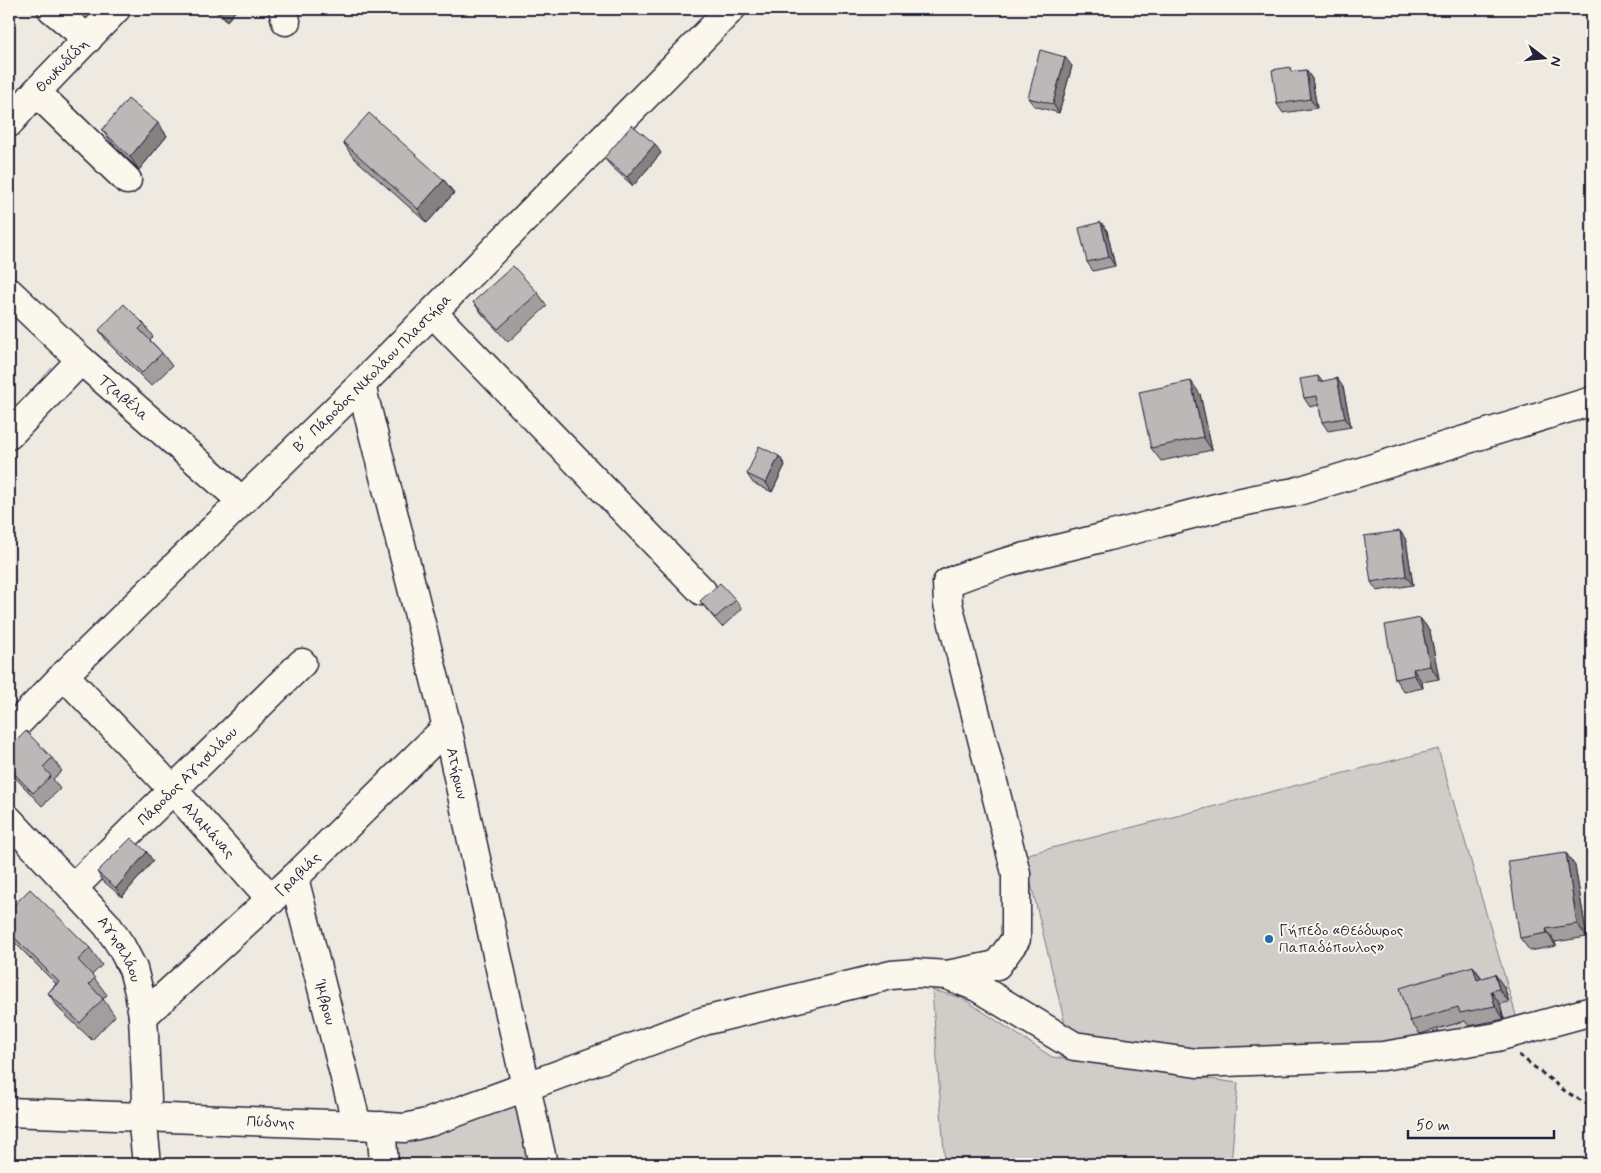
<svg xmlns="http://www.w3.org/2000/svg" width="1601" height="1173" font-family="Mynerve,sans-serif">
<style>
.green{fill:#d0cdc9;stroke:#797882}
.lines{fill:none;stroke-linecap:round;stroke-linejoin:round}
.minor-casing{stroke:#22223b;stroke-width:31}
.path{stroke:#22223b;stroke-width:3;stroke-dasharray:5 4;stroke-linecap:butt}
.minor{stroke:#fbf7ec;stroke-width:28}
.wall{fill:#a29e9e;stroke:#22223b}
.shaded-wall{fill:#848181;stroke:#22223b}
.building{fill:#bcb8b8;stroke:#22223b}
.poi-dot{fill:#1f6fb2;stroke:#fbf7ec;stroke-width:2}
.labels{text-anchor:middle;stroke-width:4;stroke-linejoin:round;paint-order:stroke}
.street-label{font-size:15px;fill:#22223b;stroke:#fbf7ec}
.poi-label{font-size:15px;fill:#22223b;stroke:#fbf7ec;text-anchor:start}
</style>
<rect width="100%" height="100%" fill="#eeeae2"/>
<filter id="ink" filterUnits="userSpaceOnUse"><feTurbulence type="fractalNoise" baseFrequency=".02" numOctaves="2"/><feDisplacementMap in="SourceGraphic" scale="10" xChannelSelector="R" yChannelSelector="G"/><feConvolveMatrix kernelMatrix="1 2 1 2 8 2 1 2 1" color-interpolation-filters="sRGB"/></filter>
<g filter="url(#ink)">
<g class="green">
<path d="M1438,749l80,273 -47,14 -271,22 -132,-22 -44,-181z"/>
<path d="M932,990l30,8 90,59 186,26 -7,81h-286z"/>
<path d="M519,1103l12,61h-142l-3,-29z"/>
</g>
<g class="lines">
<g class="minor-casing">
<g id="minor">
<path d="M52,9l36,30"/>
<path d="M283,9l3,12"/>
<path d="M36,92l91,88"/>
<path id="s1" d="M9,123l27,-31 80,-83"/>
<path id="s2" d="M9,292l72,68 161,141"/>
<path d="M433,313l269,278"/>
<path id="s3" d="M361,385l86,342 96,437"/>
<path d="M9,435l72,-75"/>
<path id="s4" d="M64,675l109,115 99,110"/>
<path id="s5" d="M9,732l55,-57 297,-290 370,-376"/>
<path id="s6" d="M9,820l98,105 14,21 12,23 6,23 4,24 4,83 -5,17 5,48"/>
<path id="s7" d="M294,878l63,247"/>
<path id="s8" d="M73,888l229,-225"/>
<path d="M947,975l50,-10 19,-26v-66l-68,-269 -1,-21c51,-22 105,-32 158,-46 63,-16 125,-35 190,-45l297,-91"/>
<path id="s9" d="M143,1016l151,-138 153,-151"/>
<path id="s10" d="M9,1112l348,13 48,3 25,-6 274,-101 187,-46 25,-2 31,2 30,12 97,59 123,17 186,-7 114,-19 95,-26"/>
<path d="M381,1126l3,38"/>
</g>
</g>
<path class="path" d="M1519,1055l46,36 27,16"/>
<use href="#minor" class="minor"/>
</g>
<g class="wall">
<path d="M212,9h25l-10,12z"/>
<path d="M1072,66l-13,47 -25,-7 -6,-8z"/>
<path d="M1306,70l6,9 5,29 -34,5 -6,-9 16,-32z"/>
<path d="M158,123l9,13 -28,34 -27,-27 -10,-13z"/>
<path d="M343,142l101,38 10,13 -27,30 -75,-67z"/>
<path d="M661,153l-28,33 -22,-20 -7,-8z"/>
<path d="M1101,222l6,9 8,35 -22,5 -6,-9z"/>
<path d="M538,293l9,13 -39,36 -25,-27 -10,-13z"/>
<path d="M144,324l9,13 -3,3 12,13 10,13 -21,20 -43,-43 -9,-13z"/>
<path d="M1318,376l4,5 21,6 8,40 -23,4 -6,-9 -3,-17 -9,2 -6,-9z"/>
<path d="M1200,394l12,56 -51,11 -10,-13z"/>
<path d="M779,456l6,9 -13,27 -19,-9 -6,-9z"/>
<path d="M1400,531l6,9 7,45 -36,6 -6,-9z"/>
<path d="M736,600l6,9 -20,18 -15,-17 -7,-9z"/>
<path d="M1420,618l10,13 9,48 -17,3 1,6 -19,4 -9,-13z"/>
<path d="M9,738l6,4 37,16 10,13 -9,8 7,10 -18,17 -33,-35z"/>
<path d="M1566,853l9,13 12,71 -32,5 1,4 -26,5 -10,-13z"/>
<path d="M153,861l-31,36 -19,-16 -6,-9z"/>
<path d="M9,910l81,38 12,17 -10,10 15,20 -4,4 12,17 -23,24 -32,-30 -12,-17 8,-9 -47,-47z"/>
<path d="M1473,966l9,12 22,9 5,15 -9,2 4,15 -35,7 -4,-5 -45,13 -10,-13z"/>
</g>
<g class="shaded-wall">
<path d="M218,9h19l-10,12z"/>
<path d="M1065,57l7,9 -13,47 -6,-9z"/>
<path d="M1306,70l6,9 5,29 -7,-9z"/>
<path d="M158,123l9,13 -28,34 -9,-13z"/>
<path d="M655,144l6,9 -28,33 -6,-9z"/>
<path d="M444,180l10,13 -27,30 -9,-14z"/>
<path d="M1101,222l6,9 8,35 -6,-9z"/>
<path d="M1337,378l6,9 8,40 -6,-9z"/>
<path d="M1191,381l9,13 12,56 -9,-13z"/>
<path d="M779,456l6,9 -13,27 -6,-9z"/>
<path d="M1400,531l6,9 7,45 -7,-9z"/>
<path d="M1420,618l10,13 9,48 -9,-13z"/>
<path d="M1413,669l9,13 1,6 -9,-13z"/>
<path d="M147,852l6,9 -31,36 -6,-9z"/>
<path d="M1566,853l9,13 12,71 -10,-13z"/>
<path d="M1546,929l9,13 1,4 -9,-13z"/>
<path d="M1473,966l9,13 -5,1z"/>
<path d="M1495,974l9,13 5,15 -10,-13z"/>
<path d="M1491,991l9,13 4,15 -9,-13z"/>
</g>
<g class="building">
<path d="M1040,50l25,7 -12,47 -25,-6z"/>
<path d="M1290,67l1,5 15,-2 4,29 -33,5 -5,-34z"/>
<path d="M128,99l30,24 -28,34 -28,-27z"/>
<path d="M369,113l75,67 -26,29 -75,-67z"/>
<path d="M632,125l23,19 -28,33 -23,-19z"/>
<path d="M1101,222l8,35 -22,5 -8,-34z"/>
<path d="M513,266l25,27 -40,36 -25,-27z"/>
<path d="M124,304l20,20 -5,5 23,24 -20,20 -43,-43z"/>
<path d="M1318,376l1,6 18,-4 8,40 -23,4 -5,-26 -13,2 -4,-19z"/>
<path d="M1191,381l12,56 -52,11 -12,-56z"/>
<path d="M759,446l20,10 -13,27 -19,-9z"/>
<path d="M1400,531l6,45 -35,6 -7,-46z"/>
<path d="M720,583l16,17 -21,18 -15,-17z"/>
<path d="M1420,618l10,48 -17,3 1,6 -19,4 -10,-54z"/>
<path d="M26,731l26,27 -9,9 8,9 -18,17 -24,-25v-31l6,5z"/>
<path d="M131,838l16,14 -31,36 -19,-16z"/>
<path d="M1566,853l11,71 -31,5 1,4 -27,5 -12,-77z"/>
<path d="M30,889l60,59 -12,12 17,18 -6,6 14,15 -23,24 -32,-30 11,-11 -50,-50v-22z"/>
<path d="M1473,966l4,14 18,-6 4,15 -8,2 4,15 -35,7 -2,-6 -48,14 -10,-33z"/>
</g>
</g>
<circle class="poi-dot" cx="1269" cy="939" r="5"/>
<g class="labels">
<g class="street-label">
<text dy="5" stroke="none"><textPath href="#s1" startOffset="78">Θουκυδίδη</textPath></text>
<text dy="5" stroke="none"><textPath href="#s5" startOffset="511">Β΄ Πάροδος Νικολάου Πλαστήρα</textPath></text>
<text dy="5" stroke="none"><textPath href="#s2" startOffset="156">Τζαβέλα</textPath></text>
<text dy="5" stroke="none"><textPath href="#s3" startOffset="400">Ατήρων</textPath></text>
<text dy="5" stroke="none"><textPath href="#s8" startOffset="160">Πάροδος Αγησιλάου</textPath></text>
<text dy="5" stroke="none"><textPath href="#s4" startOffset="212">Αλαμάνας</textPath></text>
<text dy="5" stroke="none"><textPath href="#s9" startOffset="210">Γραβιάς</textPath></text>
<text dy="5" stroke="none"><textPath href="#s6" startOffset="171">Αγησιλάου</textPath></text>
<text dy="5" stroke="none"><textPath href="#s7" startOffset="128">Ίμβρου</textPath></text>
<text dy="5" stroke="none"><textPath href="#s10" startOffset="262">Πύδνης</textPath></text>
</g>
<g class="poi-label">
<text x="1279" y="935">Γήπεδο «Θεόδωρος<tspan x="1279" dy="17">Παπαδόπουλος»</tspan></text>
</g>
</g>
<rect width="1601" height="1173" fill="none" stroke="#fbf7ec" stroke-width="30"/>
<rect x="15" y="15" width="1571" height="1143" fill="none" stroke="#22223b" stroke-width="2" filter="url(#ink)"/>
<g transform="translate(1544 58) rotate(106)" stroke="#fbf7ec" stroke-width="4" paint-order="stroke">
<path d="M0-4L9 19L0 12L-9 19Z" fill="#22223b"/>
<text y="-8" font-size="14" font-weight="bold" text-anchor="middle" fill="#22223b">N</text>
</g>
<path d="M1408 1130v8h146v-8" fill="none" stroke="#22223b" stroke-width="2.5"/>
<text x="1416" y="1130" font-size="15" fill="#22223b" stroke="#fbf7ec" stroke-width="4" paint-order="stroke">50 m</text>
</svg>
